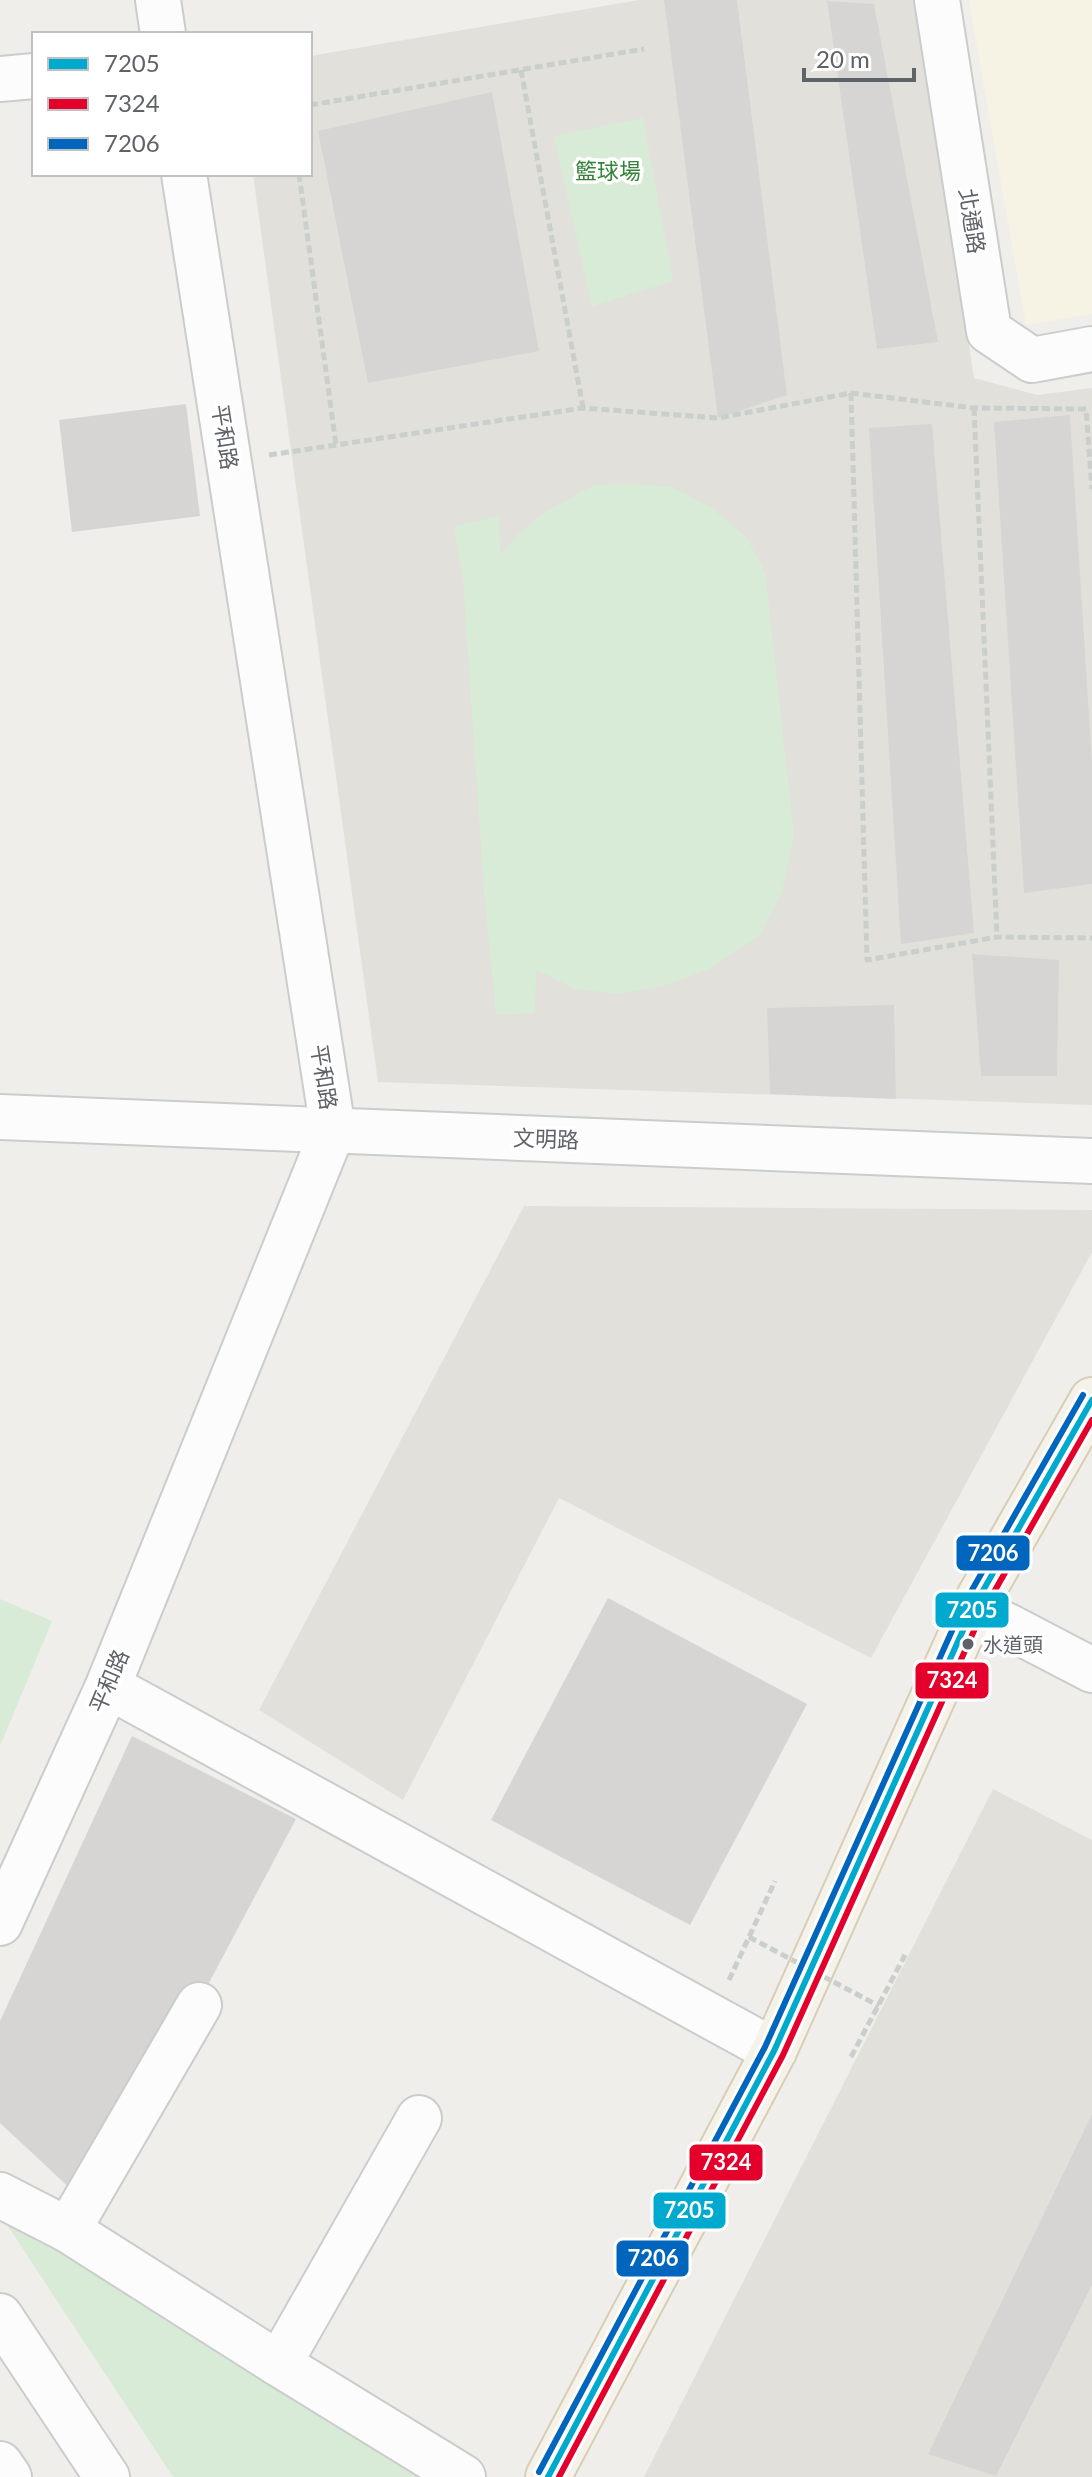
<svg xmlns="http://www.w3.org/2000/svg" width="1092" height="2477" font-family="Lato,'Noto Sans TC',sans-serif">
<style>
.commercial{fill:#f7f3e4}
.education{fill:#e2e0da}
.green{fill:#d8ebd6}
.building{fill:#d6d5d3}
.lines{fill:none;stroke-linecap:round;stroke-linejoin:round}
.minor-casing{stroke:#cbcccc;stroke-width:48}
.major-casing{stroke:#d7ceb8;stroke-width:48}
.path{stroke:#cacfcc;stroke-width:5;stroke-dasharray:8 4;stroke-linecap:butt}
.minor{stroke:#fdfcfc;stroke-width:44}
.major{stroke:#f4f2e9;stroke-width:44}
.path-bridge{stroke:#cacfcc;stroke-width:5;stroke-dasharray:8 4;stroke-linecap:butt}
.bus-1-casing{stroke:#fff;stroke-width:12}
.bus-2-casing{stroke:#fff;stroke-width:12}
.bus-3-casing{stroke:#fff;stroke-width:12}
.bus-1{stroke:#00a9ce;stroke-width:6}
.bus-2{stroke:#e4002b;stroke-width:6}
.bus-3{stroke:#0065bd;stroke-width:6}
.bus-dot{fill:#5f6368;stroke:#fff;stroke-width:3}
.labels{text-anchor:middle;stroke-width:7;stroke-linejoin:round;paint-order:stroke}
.bus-label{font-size:20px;fill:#5f6368;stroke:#fff;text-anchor:start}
.park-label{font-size:22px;fill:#348238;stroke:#fff}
.street-label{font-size:22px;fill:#5f6368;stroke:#fff}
.line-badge{stroke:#fff;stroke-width:3}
.badge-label{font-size:22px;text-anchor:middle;font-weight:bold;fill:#fff}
</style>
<rect width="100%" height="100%" fill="#efeeea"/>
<path class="commercial" d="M969,0h123v314l-66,11z"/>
<g class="education">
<path d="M639,0h278l57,378 63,17 55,-7v717l-714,-23 -125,-908h57v-118z"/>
<path d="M524,1206l568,4v42l-221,406 -312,-160 -156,302 -144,-90z"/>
<path d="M993,1789l99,51v637h-448z"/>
</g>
<g class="green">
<path d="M643,118l30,163 -81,25 -38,-170z"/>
<path d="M635,484l37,3 40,21 34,29 19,35 29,263 -12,57 -23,44 -52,34 -41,15 -46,9 -46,-5 -38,-20 -1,44 -39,2 -12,-125 -21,-310 -9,-54 45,-10 1,39 22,-25 27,-20 45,-25z"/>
<path d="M0,1599l52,22 -52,125z"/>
<path d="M0,2214l439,263h-266z"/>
</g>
<g class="building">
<path d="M664,0h73l50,395 -69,23z"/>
<path d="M827,1l47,3 64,338 -61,7z"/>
<path d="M492,92l47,259 -171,32 -50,-252z"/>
<path d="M186,404l14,112 -128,16 -13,-112z"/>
<path d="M1070,415l22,349v120l-68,9 -30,-471z"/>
<path d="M932,424l42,509 -73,11 -32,-516z"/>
<path d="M972,954l87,6 -2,116h-76z"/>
<path d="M894,1005l2,94 -126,-5 -3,-86z"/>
<path d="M608,1598l199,106 -117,221 -199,-105z"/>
<path d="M132,1736l164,83 -206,388 -90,-84v-102z"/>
<path d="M1092,2114v171l-96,191 -68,-22z"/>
</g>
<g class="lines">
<g class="minor-casing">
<g id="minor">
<path d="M158,0l5,34"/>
<path d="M937,0l52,331 43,29 60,-11"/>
<path d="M0,79l34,-3"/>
<path d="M0,1117l1092,44"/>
<path d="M973,1608l119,62"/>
<path d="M108,1686l666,365"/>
<path d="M0,1923l108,-237 225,-556 -149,-956"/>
<path d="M0,2195l68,35 211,134 184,113"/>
<path d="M68,2230l131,-225"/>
<path d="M0,2316l107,161"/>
<path d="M279,2364l140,-246"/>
<path d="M0,2464l9,13"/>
</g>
</g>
<g class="major-casing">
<path id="major" d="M548,2477l226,-426 199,-443 119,-208"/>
</g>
<g class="path">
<path d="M521,70l62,338"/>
<path d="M310,105l334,-56"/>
<path d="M299,174l37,271"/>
<path d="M851,393l16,567 130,-23 95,1"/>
<path d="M974,408l23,529"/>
<path d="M269,455l314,-47 135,10 133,-25 123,15 112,1 6,80"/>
<path d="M729,1980l46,-99"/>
<path d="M851,2057l54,-102"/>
</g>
<use href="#minor" class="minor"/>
<use href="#major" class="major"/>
<path class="path-bridge" d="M749,1937l130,69"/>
<g class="bus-1-casing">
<path id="bus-1" d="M548,2477l226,-426 199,-443 119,-208"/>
</g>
<g class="bus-2-casing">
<path id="bus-2" d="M559,2477l224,-422 199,-442 110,-193"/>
</g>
<g class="bus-3-casing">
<path id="bus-3" d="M539,2472l226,-425 199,-443 119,-209"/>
</g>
<use href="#bus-1" class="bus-1"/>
<use href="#bus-2" class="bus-2"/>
<use href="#bus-3" class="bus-3"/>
</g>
<circle class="bus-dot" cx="968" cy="1644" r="7"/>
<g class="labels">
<g class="bus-label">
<text x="983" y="1652">水道頭</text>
</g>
<g class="park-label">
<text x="608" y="179">籃球場</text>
</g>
<g class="street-label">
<text transform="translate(972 221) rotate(81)" y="8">北通路</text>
<text transform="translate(225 437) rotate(81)" y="8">平和路</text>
<text transform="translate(324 1077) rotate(81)" y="8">平和路</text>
<text transform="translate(546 1139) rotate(2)" y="8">文明路</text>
<text transform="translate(109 1681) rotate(-67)" y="8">平和路</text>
</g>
</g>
<g class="line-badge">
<rect x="955" y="1534" width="76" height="38" rx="8" fill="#0065bd"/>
<rect x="934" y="1591" width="76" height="38" rx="8" fill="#00a9ce"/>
<rect x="914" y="1661" width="76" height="39" rx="8" fill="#e4002b"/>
<rect x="688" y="2143" width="76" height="39" rx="8" fill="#e4002b"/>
<rect x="652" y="2191" width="75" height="39" rx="8" fill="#00a9ce"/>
<rect x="615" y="2239" width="75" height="39" rx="8" fill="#0065bd"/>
</g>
<g class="badge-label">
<text x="993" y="1561">7206</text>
<text x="972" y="1618">7205</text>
<text x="952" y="1688">7324</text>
<text x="726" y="2170">7324</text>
<text x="689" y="2218">7205</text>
<text x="653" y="2266">7206</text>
</g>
<rect x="32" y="32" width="280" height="144" fill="#ffffff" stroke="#bfc1c3" stroke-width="2"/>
<rect x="48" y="58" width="40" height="12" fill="#00a9ce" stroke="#bfc1c3" stroke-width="2"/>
<text x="104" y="72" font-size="24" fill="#5f6368">7205</text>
<rect x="48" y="98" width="40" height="12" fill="#e4002b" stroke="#bfc1c3" stroke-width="2"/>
<text x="104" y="112" font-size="24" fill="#5f6368">7324</text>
<rect x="48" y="138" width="40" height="12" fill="#0065bd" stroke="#bfc1c3" stroke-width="2"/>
<text x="104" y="152" font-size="24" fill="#5f6368">7206</text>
<path d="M804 68v12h110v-12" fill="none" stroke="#5f6368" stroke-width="4"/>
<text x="816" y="68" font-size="24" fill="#5f6368" stroke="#ffffff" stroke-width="6" paint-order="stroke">20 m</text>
</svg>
